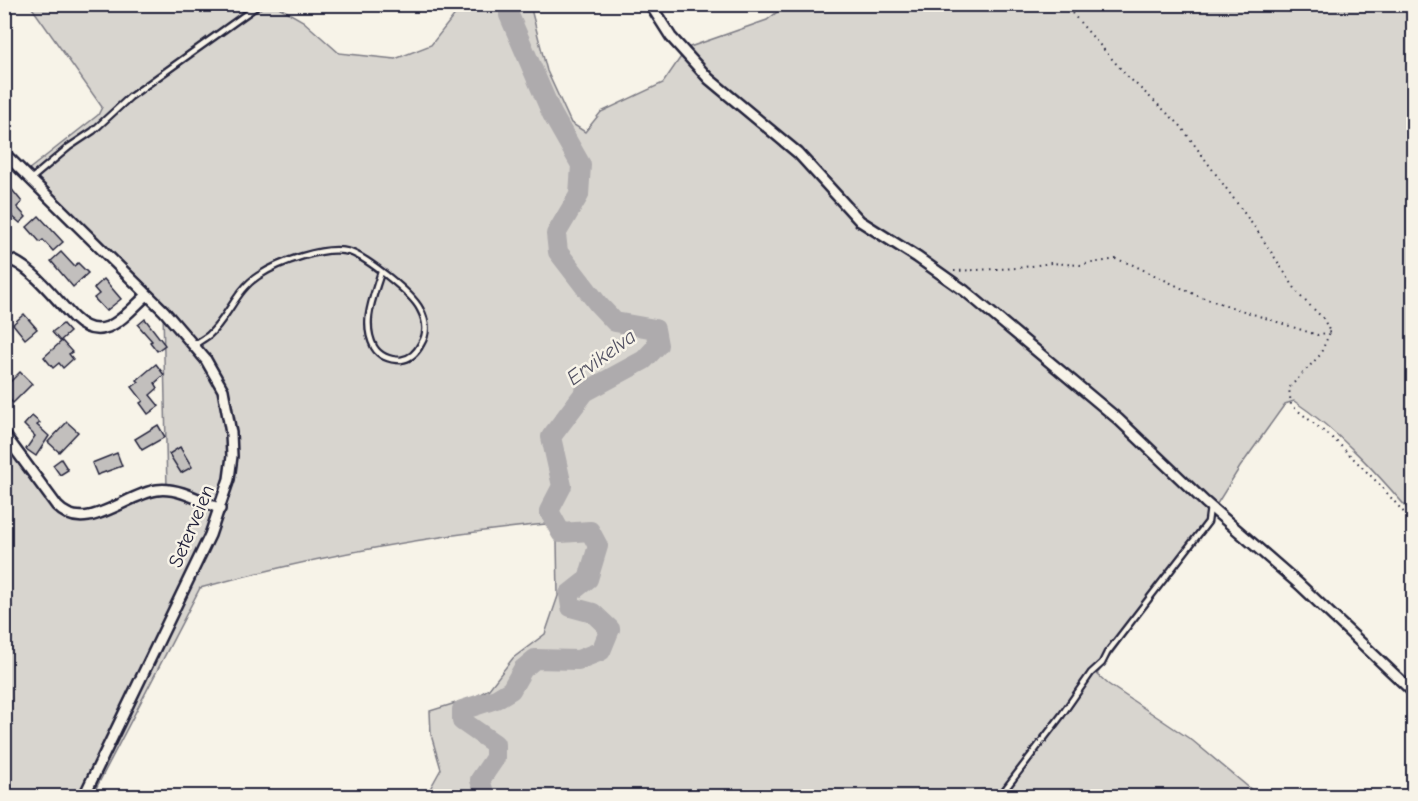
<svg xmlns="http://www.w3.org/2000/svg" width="1418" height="801" font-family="'Comic Neue',sans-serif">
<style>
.green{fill:#d8d5cf;stroke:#7d7c85;stroke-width:1.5}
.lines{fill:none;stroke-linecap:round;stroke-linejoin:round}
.river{stroke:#aeabad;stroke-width:20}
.building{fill:#c2bfbd;stroke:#22223b;stroke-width:1.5}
.lane-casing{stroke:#22223b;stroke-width:9}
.street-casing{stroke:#22223b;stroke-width:14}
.path{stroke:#22223b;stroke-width:2;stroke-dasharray:1.5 4.5;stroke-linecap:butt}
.lane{stroke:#f7f3e8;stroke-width:4.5}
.street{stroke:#f7f3e8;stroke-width:9}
.labels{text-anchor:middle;stroke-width:5;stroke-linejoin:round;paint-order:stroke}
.street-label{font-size:20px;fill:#22223b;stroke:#f7f3e8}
.water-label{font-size:21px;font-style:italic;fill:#535263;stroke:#f7f3e8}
</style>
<rect width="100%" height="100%" fill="#f7f3e8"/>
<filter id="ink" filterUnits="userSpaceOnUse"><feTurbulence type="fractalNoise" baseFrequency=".0167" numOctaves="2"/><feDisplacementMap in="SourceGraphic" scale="12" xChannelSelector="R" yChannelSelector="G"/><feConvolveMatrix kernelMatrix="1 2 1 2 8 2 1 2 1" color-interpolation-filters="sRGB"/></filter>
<g filter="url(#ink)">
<path class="green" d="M30,5h245l28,16 36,32 56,6 36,-14 29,-37 5,-3h65l17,66 24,52 14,9 16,-20 62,-29 24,-35 80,-28 19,-15h627v510c-35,-41 -74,-84 -119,-114l-9,3 -45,63 -45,72 -98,135 11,10 85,57 66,55h-833l15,-27 -10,-34 -1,-24 45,-14 14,-8 24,-31 32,-24 13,-38 -1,-54 -6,-14 -5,-4c-116,11 -233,33 -346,64l-108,208h-87l-1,-359 58,76 33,3 72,-27 -4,-178 -135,-141 70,-55 4,-8z"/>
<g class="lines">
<path class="river" d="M485,796l-5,-16 15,-22v-14l-33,-23v-11l34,-11 15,-9 12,-21 12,-10 43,1 23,-9 9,-22 -17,-16 -22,-6 -2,-13 19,-15 10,-33 -8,-15 -29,2 -12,-22 13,-25 -11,-49 34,-45 59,-32 14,-15 -3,-16 -40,-7 -17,-18 -40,-52 -2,-18 23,-39 2,-30 -29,-51 -43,-99 1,-11"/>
</g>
<g class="building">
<path d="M9,186l13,16 -5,5 9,10 -6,6 -16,-14v-18z"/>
<path d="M39,216l24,26 -10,9 -10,-11 -3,2 -13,-15z"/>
<path d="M61,252l13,14 4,-3 10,10 -15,14 -22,-26z"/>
<path d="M104,279l17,20 -15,12 -12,-13 5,-4 -5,-6z"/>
<path d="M24,314l13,15 -12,10 -12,-15z"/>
<path d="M145,319l20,26 -8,6 -7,-9 2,-1 -14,-16z"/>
<path d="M63,324l7,8 -10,9 -8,-9z"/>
<path d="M62,341l10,11 -3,2 4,5 -10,9 -4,-5 -6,5 -9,-11z"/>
<path d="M156,364l8,11 -9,8 3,5 -8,7 9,11 -11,8 -8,-11 3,-2 -11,-14 7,-5 -2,-2z"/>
<path d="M20,372l12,12 -19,19 -9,-9v-6z"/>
<path d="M32,416l8,7 -3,2 12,11 -13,20 -10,-7 9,-13 -11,-11z"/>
<path d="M67,422l11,10 -19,20 -11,-10z"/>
<path d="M158,425l7,12 -23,13 -7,-11z"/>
<path d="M180,447l12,20 -11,6 -12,-19z"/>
<path d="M117,453l5,13 -25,9 -5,-12z"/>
<path d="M61,459l7,11 -8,5 -7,-10z"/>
</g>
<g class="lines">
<g class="lane-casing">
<g id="lane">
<path d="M31,179l38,-32 24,-16 37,-34 130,-93"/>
<path d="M194,345c4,-3 10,-6 15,-10 19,-17 27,-45 49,-59 21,-14 67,-31 92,-24 17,6 62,41 70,57 6,11 8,24 1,35 -4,8 -11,15 -20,16 -12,0 -21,-3 -27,-13 -13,-25 0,-51 7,-75"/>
<path d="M1000,796l61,-80 30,-43 11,-10 5,-10 101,-131 2,-15"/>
</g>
</g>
<g class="street-casing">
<g id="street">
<path d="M650,4l21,33 38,42 89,74 62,68 57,36 48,34 153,128 87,83 94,82 115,109"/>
<path d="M4,153l160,158 42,49 17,30 8,43 1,23 -3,23 -19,56 -126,261"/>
<path d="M4,258c25,4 52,42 70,60 29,28 51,-3 73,-23"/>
<path d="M4,434l53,72c28,30 69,-12 100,-16 21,-3 44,11 63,19"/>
</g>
</g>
<g class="path">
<path d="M1064,4l62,71 54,50 78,107 42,64 23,22 7,14 -10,23 -31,33 2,17 46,37 42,42 35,40"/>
<path d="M954,271l64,-3 33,-5 29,2 36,-6 15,5 67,32 119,39 13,-3"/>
</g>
<use href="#lane" class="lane"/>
<use href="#street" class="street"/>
</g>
</g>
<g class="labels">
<g class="street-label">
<text transform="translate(191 526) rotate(-67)" y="7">Seterveien</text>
</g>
<g class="water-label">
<text transform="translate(601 357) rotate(-36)" y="7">Ervikelva</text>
</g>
</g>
<rect width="1418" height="801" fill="none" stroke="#f7f3e8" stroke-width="24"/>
<rect x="12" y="12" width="1394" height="777" fill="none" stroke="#22223b" stroke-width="2" filter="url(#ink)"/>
</svg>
